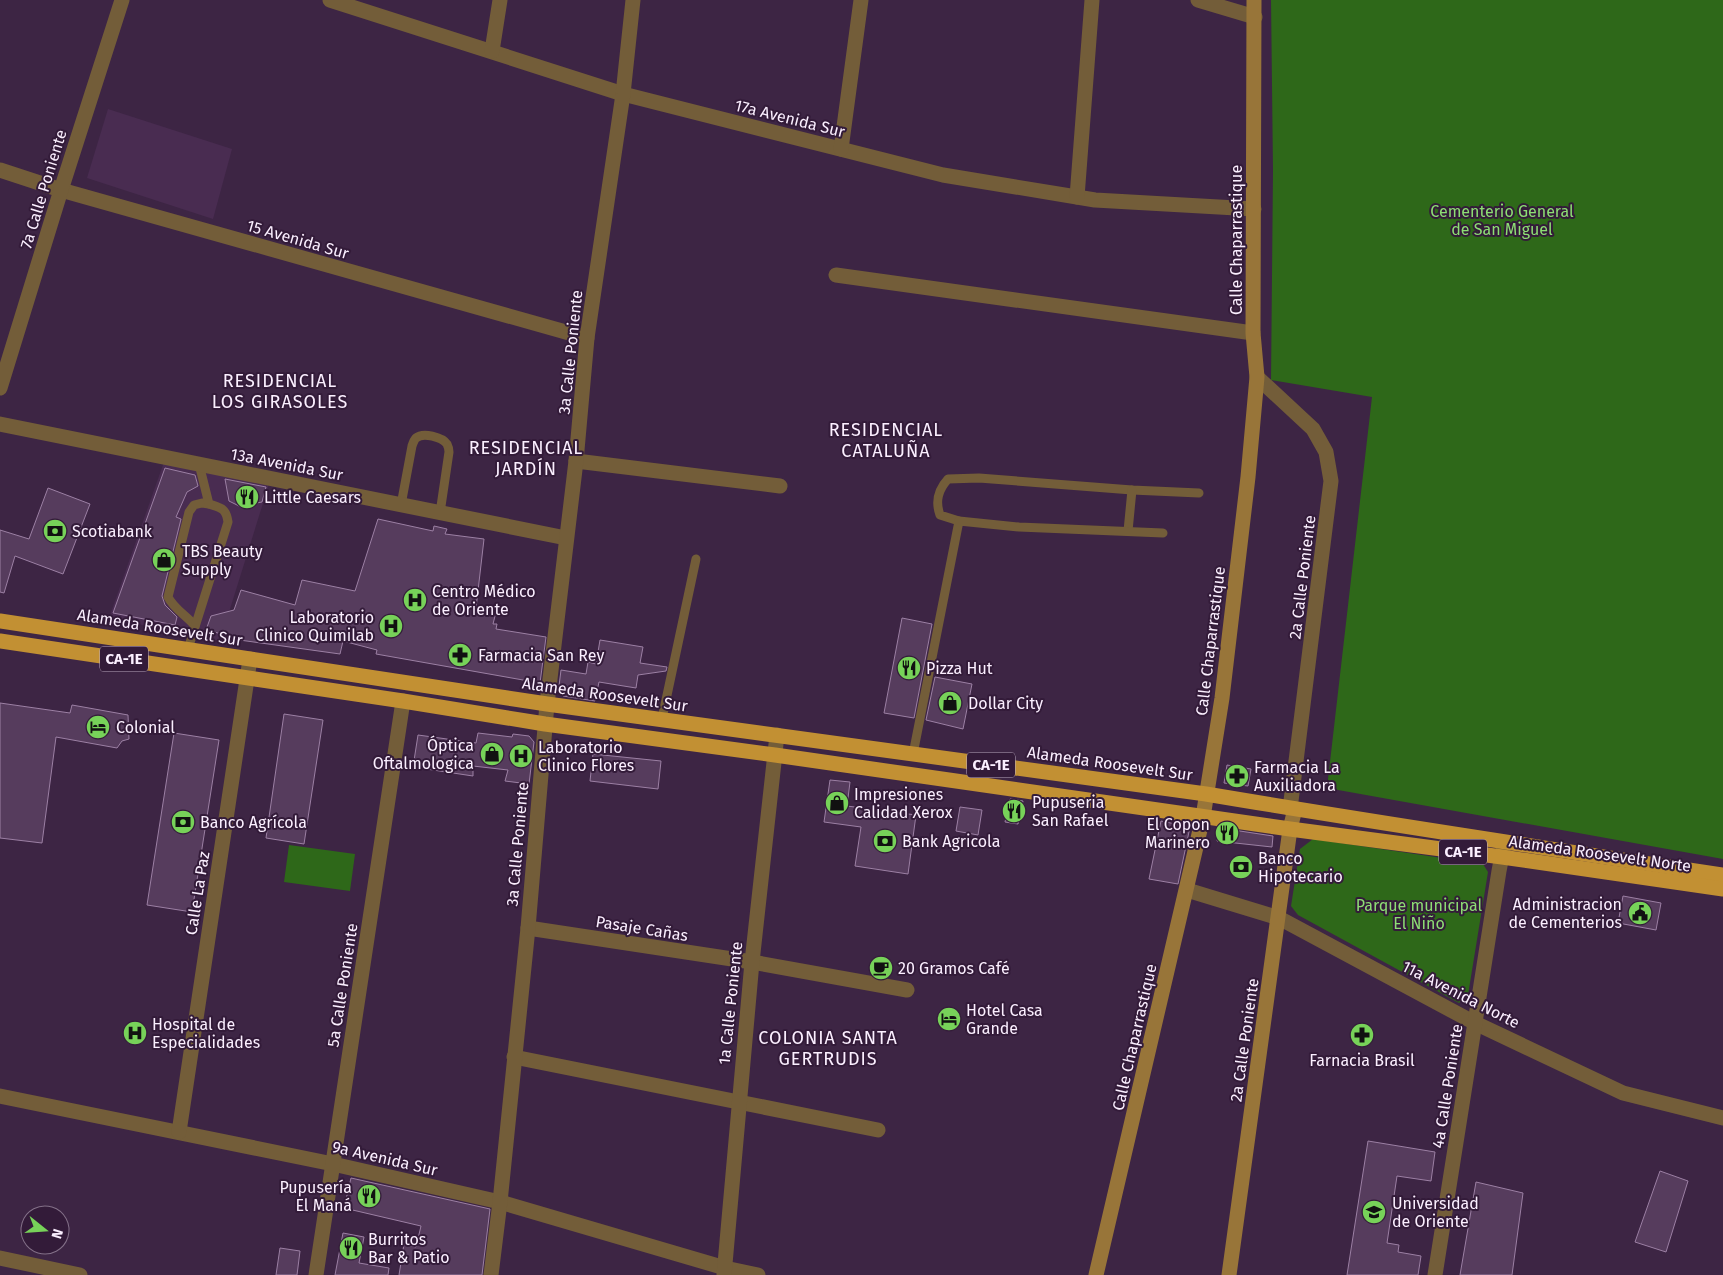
<svg xmlns="http://www.w3.org/2000/svg" width="1723" height="1275" font-family="'Fira Sans',sans-serif">
<style>
.built{fill:#492c51}
.green{fill:#2e6819}
.building{fill:#563c5d;stroke:#9c80a4}
.lines{fill:none;stroke-linecap:round;stroke-linejoin:round}
.service{stroke:#735d39;stroke-width:9}
.minor{stroke:#735d39;stroke-width:15}
.tertiary{stroke:#735d39;stroke-width:15}
.secondary{stroke:#987539;stroke-width:15}
.trunk{stroke:#c29033;stroke-width:15}
.labels{text-anchor:middle;stroke-width:4;stroke-linejoin:round;paint-order:stroke}
.shield{fill:#331b39;stroke:#bfafc4;stroke-width:1}
.shield-label{font-size:15px;font-weight:bold;fill:#fbefff}
.street-label{font-size:16px;fill:#fbefff;stroke:#331b39}
.park-label{font-size:16px;fill:#8dde74;stroke:#331b39}
.poi-label{font-size:16px;fill:#fbefff;stroke:#331b39;text-anchor:start}
.neighbourhood-label{font-size:18px;letter-spacing:1px;fill:#fbefff;stroke:#331b39}
</style>
<rect width="100%" height="100%" fill="#3d2544"/>
<g class="built">
<path d="M108,109l124,40 -19,70 -126,-41z"/>
<path d="M164,462l105,22 -49,157 -111,-23z"/>
</g>
<g class="green">
<path d="M1271,0h452v859l-396,-71 45,-391 -101,-17 2,-209z"/>
<path d="M1313,839l170,25 5,8 -20,123 -9,8 -161,-88 -7,-9 9,-57z"/>
<path d="M289,845l66,9 -5,37 -66,-9z"/>
</g>
<g class="building">
<path d="M165,468l30,7 3,11 -11,6 -11,25 5,2 -19,77 3,9 12,12 -2,8 -62,-12z"/>
<path d="M225,479l41,8 -4,15 -23,4 -10,-5z"/>
<path d="M48,488l42,16 -27,70 -48,-18 -11,37 -4,-1v-62l29,9z"/>
<path d="M378,519l55,12 1,-5 13,3 -2,5 39,5 -8,69 20,4 -3,12h4l-1,5 50,8 -6,46 -164,-29 1,-4 -34,-9 -3,13 -115,-16 1,-3 -20,-5 5,-14 23,-6 7,-20 54,15 7,-25 53,11z"/>
<path d="M902,618l30,6 -18,94 -30,-5z"/>
<path d="M600,640l43,7 -3,16 27,4 -1,4 -28,4 -2,13 -37,-6 -4,19 -32,-5 2,-9 -6,-1 2,-16 25,4 2,-12 8,2z"/>
<path d="M935,677l37,7 -9,45 -37,-9z"/>
<path d="M0,703l70,10 2,-8 56,10 1,24 -7,2 -5,7 -61,-11 -14,106 -42,-5z"/>
<path d="M284,714l39,6 -19,124 -38,-6z"/>
<path d="M174,733l45,7 -27,172 -45,-7z"/>
<path d="M478,733l34,4 1,-3 16,2 5,6 -5,42 -24,-3 3,-11 -35,-4v10l-60,-9 5,-32 58,8z"/>
<path d="M593,754l68,7 -3,28 -68,-8z"/>
<path d="M1227,765l24,4 -3,17 -24,-3z"/>
<path d="M830,780l20,2 -3,24 69,9 -8,59 -53,-8 6,-39 -37,-5z"/>
<path d="M1010,799l13,2 -5,23 -13,-2z"/>
<path d="M960,807l22,3 -4,25 -22,-4z"/>
<path d="M1161,821l29,6 -12,57 -29,-5z"/>
<path d="M1220,828l53,8 -1,11 -55,-6z"/>
<path d="M1623,896l38,7 -5,27 -38,-7z"/>
<path d="M1368,1141l67,11 -4,29 -34,-5 -10,67 12,2 -1,7 23,4 -3,19h-71z"/>
<path d="M1660,1171l28,10 -22,71 -31,-10z"/>
<path d="M351,1178l139,31 -8,66h-83l5,-31 12,3 5,-21 -77,-18z"/>
<path d="M1476,1182l47,11 -11,82h-52z"/>
<path d="M343,1233l21,4 -5,26 30,5 -1,7h-53z"/>
<path d="M280,1248l20,3 -3,24h-21z"/>
</g>
<g class="lines">
<g class="service">
<path d="M401,505l11,-59c1,-3 2,-6 4,-8 7,-6 26,-1 31,6 1,2 2,7 2,8l-9,61"/>
<path d="M959,521l-19,-6c-5,-14 -2,-25 8,-36l31,-1 153,12 67,3"/>
<path d="M1128,531l4,-41"/>
<path d="M195,626c-8,-10 -21,-17 -27,-29l21,-85 5,-7 8,-2 7,1"/>
<path d="M188,649l40,-127c-2,-14 -7,-14 -19,-18l-10,-40"/>
<path d="M659,719l4,-5 33,-155"/>
<path d="M910,755l4,-6 45,-228 60,6 144,6"/>
</g>
<g class="minor">
<path d="M330,0l293,94 320,81 152,25 159,9"/>
<path d="M1198,0l57,17"/>
<path d="M492,51l8,-51"/>
<path d="M841,149l20,-149"/>
<path d="M0,170l61,20 526,148"/>
<path d="M1077,197l15,-197"/>
<path d="M836,275l417,58"/>
<path d="M1257,377l56,52 13,23 5,29 -41,328"/>
<path d="M0,388l61,-198 61,-190"/>
<path d="M0,424l566,114"/>
<path d="M576,461l204,25"/>
<path d="M1187,890l92,28 196,105 148,70 100,25"/>
<path d="M528,928l224,34 155,28"/>
<path d="M514,1057l364,73"/>
<path d="M0,1096l333,68 167,38 225,66 33,7"/>
<path d="M179,1132l71,-473"/>
<path d="M0,1258l80,17"/>
<path d="M724,1275l28,-313 25,-227"/>
<path d="M1435,1275l64,-404 5,-26"/>
</g>
<g class="tertiary">
<path d="M316,1275l87,-574"/>
<path d="M491,1275l9,-73 28,-274 19,-224 29,-243 11,-123 36,-244 10,-94"/>
</g>
<g class="secondary">
<path d="M1096,1275l107,-458 19,-119 26,-221 9,-100 -4,-44 1,-333"/>
<path d="M1229,1275l61,-446 5,-20"/>
</g>
<g class="trunk">
<path d="M0,621l547,83 659,90c172,29 344,55 517,81"/>
<path d="M0,641l403,60 142,23 230,31 515,74 212,28 221,32"/>
</g>
</g>
<defs>
<g id="restaurant-disc" transform="scale(1.25)"><circle r="9.5" fill="#77d259" stroke="#331b39"/><path d="M-5-6h1v4h1v-4h1v4h1v-4h1v5L-1.5 .5V6h-2V.5L-5-1ZM5-6V6H3V1.5H1.5Q1.5-4 5-6Z" fill="#111"/></g>
<g id="bank-disc" transform="scale(1.25)"><circle r="9.5" fill="#77d259" stroke="#331b39"/><path d="M-6-4H6V4H-6ZM0-2.3a2.3 2.3 0 1 0 0 4.6a2.3 2.3 0 1 0 0-4.6Z" fill="#111"/></g>
<g id="shop-disc" transform="scale(1.25)"><circle r="9.5" fill="#77d259" stroke="#331b39"/><path d="M-5-2.5h2.3a2.7 3.5 0 0 1 5.4 0H5L5.5 6h-11ZM-1.5-2.5h3a1.5 2.3 0 0 0-3 0Z" fill="#111"/></g>
<g id="hospital-disc" transform="scale(1.25)"><circle r="9.5" fill="#77d259" stroke="#331b39"/><path d="M-5-5h3v3.5h4V-5h3V5h-3V1.5h-4V5h-3Z" fill="#111"/></g>
<g id="pharmacy-disc" transform="scale(1.25)"><circle r="9.5" fill="#77d259" stroke="#331b39"/><path d="M-2-6h4v4h4v4h-4v4h-4v-4h-4v-4h4Z" fill="#111"/></g>
<g id="hotel-disc" transform="scale(1.25)"><circle r="9.5" fill="#77d259" stroke="#331b39"/><path d="M-6-4.5h1.5V1H6V5H4.5V3h-9V5H-6ZM-4 0a1.8 1.8 0 1 1 3.6 0ZM.5 0V-2.5h3Q6-2.5 6 0Z" fill="#111"/></g>
<g id="civic-disc" transform="scale(1.25)"><circle r="9.5" fill="#77d259" stroke="#331b39"/><path d="M-.6-6.5H3V-4.5H.6V-3L4-1V1h2V6H-6V1h2V-1L-.6-3ZM-1.2 2.5V6h2.4V2.5Z" fill="#111"/></g>
<g id="cafe-disc" transform="scale(1.25)"><circle r="9.5" fill="#77d259" stroke="#331b39"/><path d="M-5.5-4.5H6V0H3Q3 3.5 0 3.5H-2.5Q-5.5 3.5-5.5 0ZM3-3.2v2h1.7v-2ZM-6 4.5H4V6H-6Z" fill="#111"/></g>
<g id="university-disc" transform="scale(1.25)"><circle r="9.5" fill="#77d259" stroke="#331b39"/><path d="M0-5L7-2L0 1L-7-2ZM-4 1L0 2.5L4 1V4Q0 6-4 4Z" fill="#111"/></g>
</defs>
<g fill-rule="evenodd">
<use href="#restaurant-disc" x="247" y="497"/>
<use href="#bank-disc" x="55" y="531"/>
<use href="#shop-disc" x="164" y="560"/>
<use href="#hospital-disc" x="415" y="600"/>
<use href="#hospital-disc" x="391" y="626"/>
<use href="#pharmacy-disc" x="460" y="655"/>
<use href="#restaurant-disc" x="909" y="668"/>
<use href="#shop-disc" x="950" y="703"/>
<use href="#hotel-disc" x="98" y="727"/>
<use href="#shop-disc" x="492" y="754"/>
<use href="#hospital-disc" x="521" y="756"/>
<use href="#pharmacy-disc" x="1237" y="776"/>
<use href="#shop-disc" x="837" y="803"/>
<use href="#restaurant-disc" x="1014" y="811"/>
<use href="#bank-disc" x="183" y="822"/>
<use href="#restaurant-disc" x="1227" y="833"/>
<use href="#bank-disc" x="885" y="841"/>
<use href="#bank-disc" x="1241" y="867"/>
<use href="#civic-disc" x="1640" y="913"/>
<use href="#cafe-disc" x="881" y="968"/>
<use href="#hotel-disc" x="949" y="1019"/>
<use href="#hospital-disc" x="135" y="1033"/>
<use href="#pharmacy-disc" x="1362" y="1035"/>
<use href="#restaurant-disc" x="369" y="1196"/>
<use href="#university-disc" x="1374" y="1212"/>
<use href="#restaurant-disc" x="351" y="1248"/>
</g>
<g class="labels">
<g class="shield">
<rect x="100" y="646.5" width="48" height="25" rx="4"/>
<rect x="967" y="752.5" width="48" height="25" rx="4"/>
<rect x="1439" y="839.5" width="48" height="25" rx="4"/>
</g>
<g class="shield-label">
<text x="124" y="664">CA-1E</text>
<text x="991" y="770">CA-1E</text>
<text x="1463" y="857">CA-1E</text>
</g>
<g class="street-label">
<text transform="translate(790 118) rotate(14)" y="6">17a Avenida Sur</text>
<text transform="translate(43 189) rotate(-73)" y="6">7a Calle Poniente</text>
<text transform="translate(298 239) rotate(16)" y="6">15 Avenida Sur</text>
<text transform="translate(1236 240) rotate(-90)" y="6">Calle Chaparrastique</text>
<text transform="translate(570 352) rotate(-84)" y="6">3a Calle Poniente</text>
<text transform="translate(287 464) rotate(11)" y="6">13a Avenida Sur</text>
<text transform="translate(1302 577) rotate(-83)" y="6">2a Calle Poniente</text>
<text transform="translate(160 627) rotate(9)" y="6">Alameda Roosevelt Sur</text>
<text transform="translate(1210 641) rotate(-83)" y="6">Calle Chaparrastique</text>
<text transform="translate(605 694) rotate(8)" y="6">Alameda Roosevelt Sur</text>
<text transform="translate(1110 763) rotate(8)" y="6">Alameda Roosevelt Sur</text>
<text transform="translate(517 844) rotate(-85)" y="6">3a Calle Poniente</text>
<text transform="translate(1600 853) rotate(8)" y="6">Alameda Roosevelt Norte</text>
<text transform="translate(197 893) rotate(-81)" y="6">Calle La Paz</text>
<text transform="translate(642 928) rotate(9)" y="6">Pasaje Cañas</text>
<text transform="translate(342 985) rotate(-81)" y="6">5a Calle Poniente</text>
<text transform="translate(1461 994) rotate(27)" y="6">11a Avenida Norte</text>
<text transform="translate(730 1003) rotate(-84)" y="6">1a Calle Poniente</text>
<text transform="translate(1134 1037) rotate(-77)" y="6">Calle Chaparrastique</text>
<text transform="translate(1244 1040) rotate(-82)" y="6">2a Calle Poniente</text>
<text transform="translate(1447 1086) rotate(-81)" y="6">4a Calle Poniente</text>
<text transform="translate(385 1158) rotate(13)" y="6">9a Avenida Sur</text>
</g>
<g class="park-label">
<text x="1502" y="217">Cementerio General<tspan x="1502" dy="18">de San Miguel</tspan></text>
<text x="1419" y="911">Parque municipal<tspan x="1419" dy="18">El Niño</tspan></text>
</g>
<g class="poi-label">
<text x="264" y="503">Little Caesars</text>
<text x="72" y="537">Scotiabank</text>
<text x="182" y="557">TBS Beauty<tspan x="182" dy="18">Supply</tspan></text>
<text x="432" y="597">Centro Médico<tspan x="432" dy="18">de Oriente</tspan></text>
<text x="374" y="623" text-anchor="end">Laboratorio<tspan x="374" dy="18">Clinico Quimilab</tspan></text>
<text x="478" y="661">Farmacia San Rey</text>
<text x="926" y="674">Pizza Hut</text>
<text x="968" y="709">Dollar City</text>
<text x="116" y="733">Colonial</text>
<text x="474" y="751" text-anchor="end">Óptica<tspan x="474" dy="18">Oftalmologica</tspan></text>
<text x="538" y="753">Laboratorio<tspan x="538" dy="18">Clinico Flores</tspan></text>
<text x="1254" y="773">Farmacia La<tspan x="1254" dy="18">Auxiliadora</tspan></text>
<text x="854" y="800">Impresiones<tspan x="854" dy="18">Calidad Xerox</tspan></text>
<text x="1032" y="808">Pupuseria<tspan x="1032" dy="18">San Rafael</tspan></text>
<text x="200" y="828">Banco Agrícola</text>
<text x="1210" y="830" text-anchor="end">El Copon<tspan x="1210" dy="18">Marinero</tspan></text>
<text x="902" y="847">Bank Agricola</text>
<text x="1258" y="864">Banco<tspan x="1258" dy="18">Hipotecario</tspan></text>
<text x="1622" y="910" text-anchor="end">Administracion<tspan x="1622" dy="18">de Cementerios</tspan></text>
<text x="898" y="974">20 Gramos Café</text>
<text x="966" y="1016">Hotel Casa<tspan x="966" dy="18">Grande</tspan></text>
<text x="152" y="1030">Hospital de<tspan x="152" dy="18">Especialidades</tspan></text>
<text x="1362" y="1066" text-anchor="middle">Farnacia Brasil</text>
<text x="352" y="1193" text-anchor="end">Pupusería<tspan x="352" dy="18">El Maná</tspan></text>
<text x="1392" y="1209">Universidad<tspan x="1392" dy="18">de Oriente</tspan></text>
<text x="368" y="1245">Burritos<tspan x="368" dy="18">Bar &amp; Patio</tspan></text>
</g>
<g class="neighbourhood-label">
<text x="280" y="387">RESIDENCIAL<tspan x="280" dy="21">LOS GIRASOLES</tspan></text>
<text x="886" y="436">RESIDENCIAL<tspan x="886" dy="21">CATALUÑA</tspan></text>
<text x="526" y="454">RESIDENCIAL<tspan x="526" dy="21">JARDÍN</tspan></text>
<text x="828" y="1044">COLONIA SANTA<tspan x="828" dy="21">GERTRUDIS</tspan></text>
</g>
</g>
<g transform="translate(45 1230) rotate(107)"><circle r="24" fill="#331b39" stroke="#837088"/>
<path d="M0-4L9 19L0 12L-9 19Z" fill="#77d259"/>
<text y="-8" font-size="14" font-weight="bold" text-anchor="middle" fill="#fbefff">N</text>
</g>
</svg>
